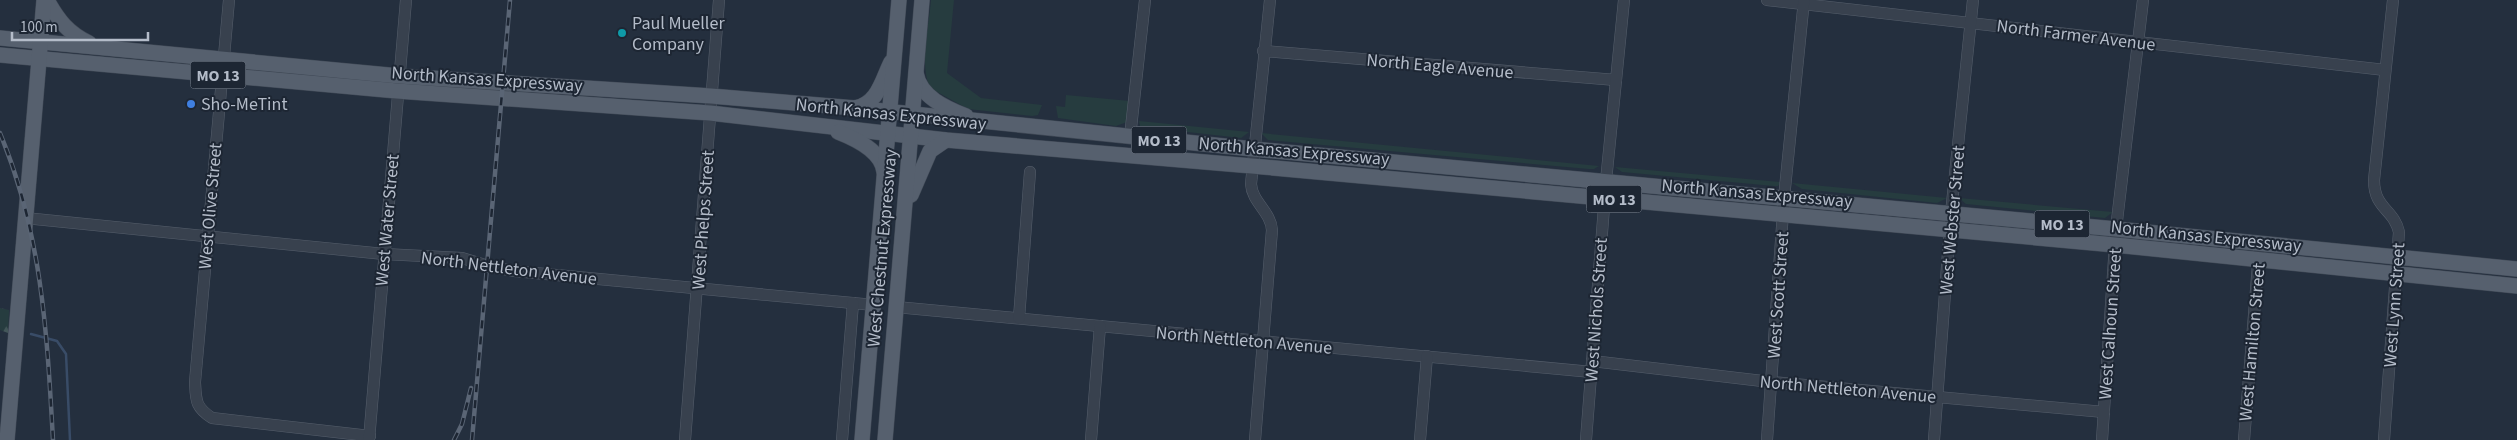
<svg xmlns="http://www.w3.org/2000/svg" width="2517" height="440" font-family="'Source Sans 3',sans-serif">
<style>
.grass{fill:#263c3f}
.forest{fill:url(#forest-firs)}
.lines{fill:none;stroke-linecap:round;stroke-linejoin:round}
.stream{stroke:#394c67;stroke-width:2.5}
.minor-casing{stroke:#565f6c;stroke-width:12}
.major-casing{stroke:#414a57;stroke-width:16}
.minor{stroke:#38414e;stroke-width:11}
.major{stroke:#56606e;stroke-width:15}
.rail-casing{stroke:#5a6575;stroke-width:4.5}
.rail{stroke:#1d2633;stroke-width:2.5;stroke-dasharray:8;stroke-linecap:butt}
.culture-dot{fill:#0f9aa8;stroke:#1d2633;stroke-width:2}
.shop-dot{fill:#3f7fe0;stroke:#1d2633;stroke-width:2}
.labels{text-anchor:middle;stroke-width:4;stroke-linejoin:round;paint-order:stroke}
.shield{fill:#1d2633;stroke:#878f9c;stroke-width:1}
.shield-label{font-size:16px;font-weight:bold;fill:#b4bcc9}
.poi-label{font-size:18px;fill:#b4bcc9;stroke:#1d2633;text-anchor:start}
.street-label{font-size:18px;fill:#b4bcc9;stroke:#1d2633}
</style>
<defs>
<pattern id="forest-firs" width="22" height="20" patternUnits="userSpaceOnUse" patternTransform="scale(1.25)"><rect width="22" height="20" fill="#263c3f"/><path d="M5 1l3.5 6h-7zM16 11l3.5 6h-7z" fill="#435659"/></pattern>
</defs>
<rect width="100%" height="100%" fill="#242f3e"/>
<g class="grass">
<path d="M931,0h23l-7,73 34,25 61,7 -4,10 -6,1 -64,-7 -38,-21c-11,-25 -1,-62 1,-88z"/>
<path d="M1066,95l64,6 -3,21 -11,4 -58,-8 -2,-12 9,1z"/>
<path d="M1139,121l110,11 -8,6 -98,-11 -3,-1z"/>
<path d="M1261,133l338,33 -5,3h-5l-321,-29z"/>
<path d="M1615,167l166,15 -3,4h-4l-152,-14z"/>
<path d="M1792,183l155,15 -10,5 -135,-14z"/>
<path d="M1959,198l154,14 -8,6 -139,-14z"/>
</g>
<path class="forest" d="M0,308l9,2 -1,23 -8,-3z"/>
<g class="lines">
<path class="stream" d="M31,334l26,7 9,13 4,86"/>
<g class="minor-casing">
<g id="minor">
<path d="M229,0l-34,382c1,18 0,25 17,36l158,18"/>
<path d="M1767,0l618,70"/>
<path d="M1263,51l353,29"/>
<path d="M1130,137l15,-137"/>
<path d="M25,218l359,36 78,4 30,9 22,4 360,34"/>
<path d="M896,307l696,65"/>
<path d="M1019,318l11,-146"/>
<path d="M1592,361l179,21 333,30"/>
<path d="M369,440l37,-440"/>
<path d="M685,440l34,-440"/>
<path d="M842,440l11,-137"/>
<path d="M1091,440l9,-114"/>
<path d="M1255,440l17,-210c-1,-18 -20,-28 -21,-46l19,-184"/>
<path d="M1420,440l7,-84"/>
<path d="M1586,440l20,-259 18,-181"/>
<path d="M1767,440l17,-242 20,-198"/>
<path d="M1934,440l17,-227 22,-213"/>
<path d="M2102,440l14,-211 27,-229"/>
<path d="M2244,440l15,-188"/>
<path d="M2384,440l15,-208c-5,-23 -25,-23 -25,-52l19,-180"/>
</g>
</g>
<g class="major-casing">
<g id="major">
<path d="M47,0c11,20 21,33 42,43"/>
<path d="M0,38l399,38 312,20 144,12 398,41 863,80 401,40"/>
<path d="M0,55l397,36 313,22 236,27 306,26 863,79 402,41"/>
<path d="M916,73c4,24 30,35 50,43"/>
<path d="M855,108c23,-4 27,-28 36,-46"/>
<path d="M838,132c18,7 44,19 46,40"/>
<path d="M911,195l19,-44 16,-11"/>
<path d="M7,440l37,-440"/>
<path d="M862,440l37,-440"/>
<path d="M885,440l37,-440"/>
</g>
</g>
<use href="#minor" class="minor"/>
<use href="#major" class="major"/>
<g class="rail-casing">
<g id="rail">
<path d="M0,133c42,101 47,200 53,307"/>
<path d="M454,440l8,-16 9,-36"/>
<path d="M472,440l38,-440"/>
</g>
</g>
<use href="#rail" class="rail"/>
</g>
<circle class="culture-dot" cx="622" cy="33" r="5"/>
<circle class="shop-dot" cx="191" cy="104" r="5"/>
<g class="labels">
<g class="shield">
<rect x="190.5" y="61.5" width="55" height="27" rx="4"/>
<rect x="1131.5" y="126.5" width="55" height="27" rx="4"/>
<rect x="1586.5" y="185.5" width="55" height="27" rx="4"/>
<rect x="2034.5" y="210.5" width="55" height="27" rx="4"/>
</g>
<g class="shield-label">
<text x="218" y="81">MO 13</text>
<text x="1159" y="146">MO 13</text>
<text x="1614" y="205">MO 13</text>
<text x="2062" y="230">MO 13</text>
</g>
<g class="poi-label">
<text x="632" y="29">Paul Mueller<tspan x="632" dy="21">Company</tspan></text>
<text x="201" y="110">Sho-MeTint</text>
</g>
<g class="street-label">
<text transform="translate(2076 35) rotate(7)" y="6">North Farmer Avenue</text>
<text transform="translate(1440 66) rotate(5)" y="6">North Eagle Avenue</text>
<text transform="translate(487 79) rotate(4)" y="6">North Kansas Expressway</text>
<text transform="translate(891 114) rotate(6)" y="6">North Kansas Expressway</text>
<text transform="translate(1294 151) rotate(5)" y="6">North Kansas Expressway</text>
<text transform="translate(1757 193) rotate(5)" y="6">North Kansas Expressway</text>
<text transform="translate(210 206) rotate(-85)" y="6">West Olive Street</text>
<text transform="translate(387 220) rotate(-85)" y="6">West Water Street</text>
<text transform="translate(703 220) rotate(-86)" y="6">West Phelps Street</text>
<text transform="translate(1952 220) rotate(-85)" y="6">West Webster Street</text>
<text transform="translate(2206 236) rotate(6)" y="6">North Kansas Expressway</text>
<text transform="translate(882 248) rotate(-85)" y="6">West Chestnut Expressway</text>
<text transform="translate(509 268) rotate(7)" y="6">North Nettleton Avenue</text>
<text transform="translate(1778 295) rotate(-86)" y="6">West Scott Street</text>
<text transform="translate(2394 305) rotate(-86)" y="6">West Lynn Street</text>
<text transform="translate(1596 310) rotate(-86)" y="6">West Nichols Street</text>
<text transform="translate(2110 324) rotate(-86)" y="6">West Calhoun Street</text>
<text transform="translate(1244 340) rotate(5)" y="6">North Nettleton Avenue</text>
<text transform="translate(2252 342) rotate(-85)" y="6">West Hamilton Street</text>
<text transform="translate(1848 389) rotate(5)" y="6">North Nettleton Avenue</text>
</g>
</g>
<path d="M12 32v8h136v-8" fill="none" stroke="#b4bcc9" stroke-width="2.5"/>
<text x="20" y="32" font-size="15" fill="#b4bcc9" stroke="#1d2633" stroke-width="4" paint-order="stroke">100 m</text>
</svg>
